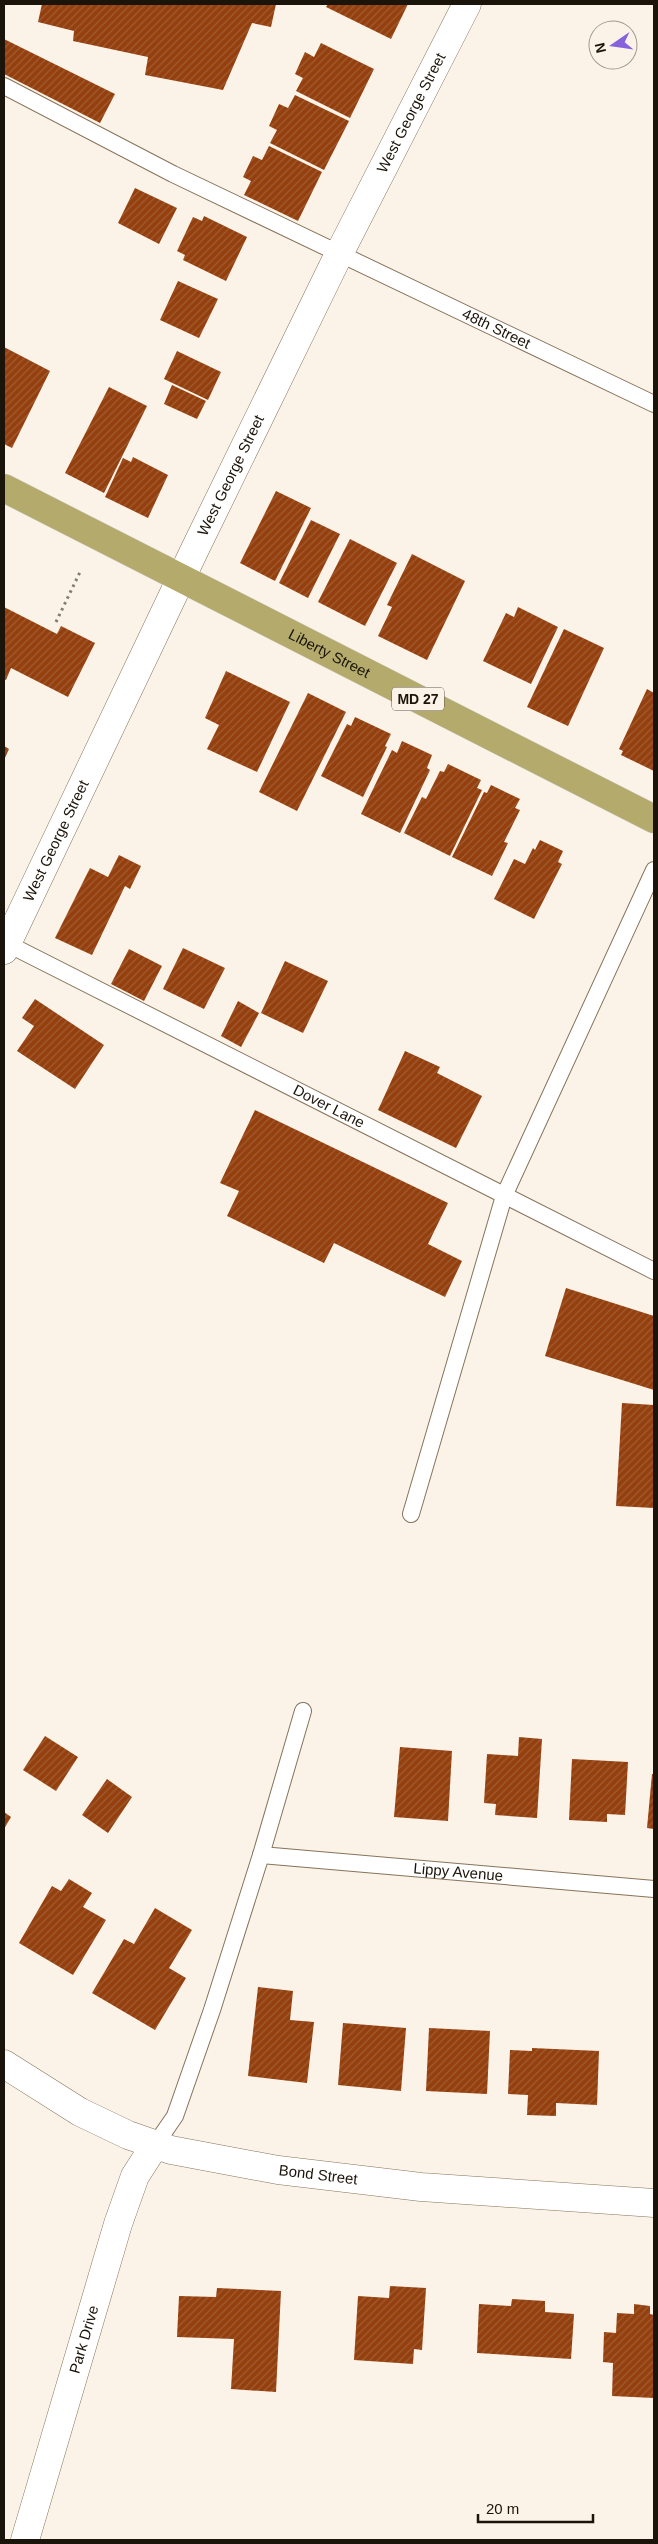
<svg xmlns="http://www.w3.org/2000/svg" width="658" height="2544" font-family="Arial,sans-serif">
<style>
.building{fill:url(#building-hatch)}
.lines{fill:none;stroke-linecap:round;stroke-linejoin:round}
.service-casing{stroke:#86735b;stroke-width:18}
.minor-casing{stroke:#86735b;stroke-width:29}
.trunk-casing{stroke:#d6d5d3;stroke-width:29}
.path{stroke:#837b70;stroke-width:3;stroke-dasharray:2.5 4;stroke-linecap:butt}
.service{stroke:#fff;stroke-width:16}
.minor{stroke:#fff;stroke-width:28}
.trunk{stroke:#b3aa6c;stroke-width:28}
.labels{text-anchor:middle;stroke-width:5;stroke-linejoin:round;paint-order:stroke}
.shield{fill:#fcf3e8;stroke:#5e574d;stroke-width:1}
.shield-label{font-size:14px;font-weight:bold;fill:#1b140a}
.street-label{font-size:15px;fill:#1b140a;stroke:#fcf3e8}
</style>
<defs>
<pattern id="building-hatch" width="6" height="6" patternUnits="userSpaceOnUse" patternTransform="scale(1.25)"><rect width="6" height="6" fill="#953f0d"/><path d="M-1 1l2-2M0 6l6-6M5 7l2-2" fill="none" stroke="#9e5d37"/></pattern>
</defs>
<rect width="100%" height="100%" fill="#fcf3e8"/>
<g class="building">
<path d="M42,4h234l-5,23 -19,-4 -29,67 -78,-15 3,-18 -75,-16 1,-10 -36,-9z"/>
<path d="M328,4h80l-17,35 -65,-32z"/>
<path d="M4,39l111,55 -15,29 -96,-49z"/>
<path d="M321,43l53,26 -24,49 -54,-27 7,-13 -8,-4 10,-22 9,5z"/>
<path d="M295,95l54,26 -25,49 -54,-27 7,-13 -8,-4 10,-22 9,4z"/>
<path d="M269,146l53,26 -24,49 -54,-26 7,-14 -8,-4 10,-21 9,4z"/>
<path d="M135,188l42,20 -18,36 -41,-21z"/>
<path d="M204,216l43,21 -21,44 -43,-21 2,-5 -8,-4 16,-34 9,4z"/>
<path d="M178,281l40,18 -19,39 -39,-18z"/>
<path d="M4,347l46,24 -38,77 -8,-4z"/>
<path d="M177,351l44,21 -13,28 -44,-21z"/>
<path d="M172,385l34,16 -9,18 -33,-15z"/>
<path d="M109,387l38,19 -43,87 -39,-20z"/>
<path d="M133,457l35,18 -20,43 -43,-21 18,-39 8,4z"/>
<path d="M276,491l35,17 -36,73 -35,-18z"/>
<path d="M311,520l29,14 -32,64 -29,-15z"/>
<path d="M350,539l47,24 -32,63 -47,-24z"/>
<path d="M412,554l53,27 -38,79 -49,-24 14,-29 -5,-2z"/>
<path d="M4,607l53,27 4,-8 34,17 -27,54 -57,-29 -5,12 -2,-1z"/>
<path d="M518,607l40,20 -27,57 -48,-23 23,-48 8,4z"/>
<path d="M564,629l40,19 -36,78 -41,-19z"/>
<path d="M226,671l64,31 -33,70 -50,-23 12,-24 -14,-7z"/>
<path d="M647,689l7,4v78l-33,-16 2,-4 -4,-2z"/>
<path d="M308,693l38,19 -49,99 -38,-19z"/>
<path d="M355,717l36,17 -6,12 2,1 -24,50 -42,-21 26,-52 4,2z"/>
<path d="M402,741l30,14 -5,13 3,2 -30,63 -39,-19 31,-64 5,3z"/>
<path d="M4,746l5,3 -5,11z"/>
<path d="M448,764l33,16 -4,8 5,2 -32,66 -46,-23 18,-36 4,2 14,-28 4,1z"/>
<path d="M491,785l29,14 -5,9 5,2 -16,32 4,1 -16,33 -40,-19 32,-65 3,1z"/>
<path d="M540,840l23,11 -5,11 4,2 -28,55 -40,-20 20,-40 11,5 8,-16 2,2z"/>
<path d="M119,855l22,11 -11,23 -5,-3 -33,69 -37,-17 35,-70 18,9z"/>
<path d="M183,948l42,20 -21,41 -41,-20z"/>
<path d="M129,949l33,17 -18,35 -33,-17z"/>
<path d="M285,961l43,20 -25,52 -42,-20z"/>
<path d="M35,999l69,46 -29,44 -58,-38 17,-25 -12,-8z"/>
<path d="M238,1001l21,12 -18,34 -20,-11z"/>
<path d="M405,1051l35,16 -3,6 45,23 -26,52 -78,-38z"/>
<path d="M255,1110l193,93 -20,41 34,17 -17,36 -111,-54 -10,20 -97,-47 12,-25 -19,-8z"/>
<path d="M566,1288l88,28v74l-109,-34z"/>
<path d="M622,1403l32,2v103l-38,-2z"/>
<path d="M45,1736l33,21 -22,34 -33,-21z"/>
<path d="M519,1737l23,2 -5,79 -42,-3 1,-11 -12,-1 3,-49 31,2z"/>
<path d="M400,1747l52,4 -4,70 -54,-4z"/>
<path d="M572,1759l56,3 -3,53 -18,-1v8l-38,-2z"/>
<path d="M652,1774h2v55l-7,-1z"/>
<path d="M107,1779l25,18 -24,36 -26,-18z"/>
<path d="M4,1812l7,5 -7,12z"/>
<path d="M69,1879l23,14 -9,14 23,13 -33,55 -54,-32 33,-57 9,5z"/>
<path d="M155,1908l37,22 -23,38 17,10 -31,52 -63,-37 32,-54 10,5z"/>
<path d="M258,1987l35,4 -3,29 24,2 -7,61 -59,-7z"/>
<path d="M343,2023l63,5 -5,63 -63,-6z"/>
<path d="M429,2028l61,3 -3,63 -61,-3z"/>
<path d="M532,2048l67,3 -2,54 -41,-2v13l-29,-1 1,-20 -20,-1 2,-44 22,1z"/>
<path d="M390,2286l36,2 -4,62 -8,-1 -1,15 -59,-4 4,-64 31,2z"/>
<path d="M217,2288l64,3 -5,101 -45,-3 3,-50 -57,-2 2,-41 37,1z"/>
<path d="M512,2299l33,2v11l29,2 -3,45 -94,-6 2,-49 32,2z"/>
<path d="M634,2304l16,2v8l4,1v83l-42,-2 1,-33 -10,-1 1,-30 12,1 1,-20 17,1z"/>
</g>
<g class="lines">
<g class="service-casing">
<g id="service">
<path id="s1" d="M4,86l169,88 481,230"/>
<path id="s2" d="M4,942l650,329"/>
<path d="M411,1514l93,-318 150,-326"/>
<path id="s3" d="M261,1855l393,34"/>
<path d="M155,2145l20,-29 37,-106 49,-155 42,-144"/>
</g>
</g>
<g class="minor-casing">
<g id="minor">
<path id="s4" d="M4,950l191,-401 144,-295 128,-250"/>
<path id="s5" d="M4,2064l76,48 48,23 43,15 107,20 143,17 233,16"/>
<path id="s6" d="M25,2540l93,-316 17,-48 20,-31"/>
</g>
</g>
<g class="trunk-casing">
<g id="trunk">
<path id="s7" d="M4,488l650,331"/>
</g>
</g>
<path class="path" d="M56,622l25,-52"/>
<use href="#service" class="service"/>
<use href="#minor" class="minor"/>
<use href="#trunk" class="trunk"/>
</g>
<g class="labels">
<rect class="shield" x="392" y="687.5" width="52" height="23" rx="4"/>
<g class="shield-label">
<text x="418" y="704">MD 27</text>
</g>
<g class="street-label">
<text dy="5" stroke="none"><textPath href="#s4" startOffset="931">West George Street</textPath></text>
<text dy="5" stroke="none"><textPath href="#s1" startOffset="549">48th Street</textPath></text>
<text dy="5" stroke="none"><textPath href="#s4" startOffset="526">West George Street</textPath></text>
<text dy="5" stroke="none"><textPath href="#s7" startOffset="365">Liberty Street</textPath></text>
<text dy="5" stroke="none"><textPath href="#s4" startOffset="121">West George Street</textPath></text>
<text dy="5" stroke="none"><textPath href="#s2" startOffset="364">Dover Lane</textPath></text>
<text dy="5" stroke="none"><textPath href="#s3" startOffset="198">Lippy Avenue</textPath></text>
<text dy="5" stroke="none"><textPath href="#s5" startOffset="338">Bond Street</textPath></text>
<text dy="5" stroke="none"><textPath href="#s6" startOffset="209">Park Drive</textPath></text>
</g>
</g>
<rect width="658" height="2544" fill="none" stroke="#1b140a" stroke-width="10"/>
<g transform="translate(613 45) rotate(257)"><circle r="24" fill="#fcf3e8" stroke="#a29a8f"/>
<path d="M0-4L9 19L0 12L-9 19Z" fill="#8662dd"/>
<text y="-8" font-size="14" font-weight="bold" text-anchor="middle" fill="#1b140a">N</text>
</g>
<path d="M478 2514v8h115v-8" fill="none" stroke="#1b140a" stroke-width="2.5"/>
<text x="486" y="2514" font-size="15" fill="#1b140a" stroke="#fcf3e8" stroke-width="4" paint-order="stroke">20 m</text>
</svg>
